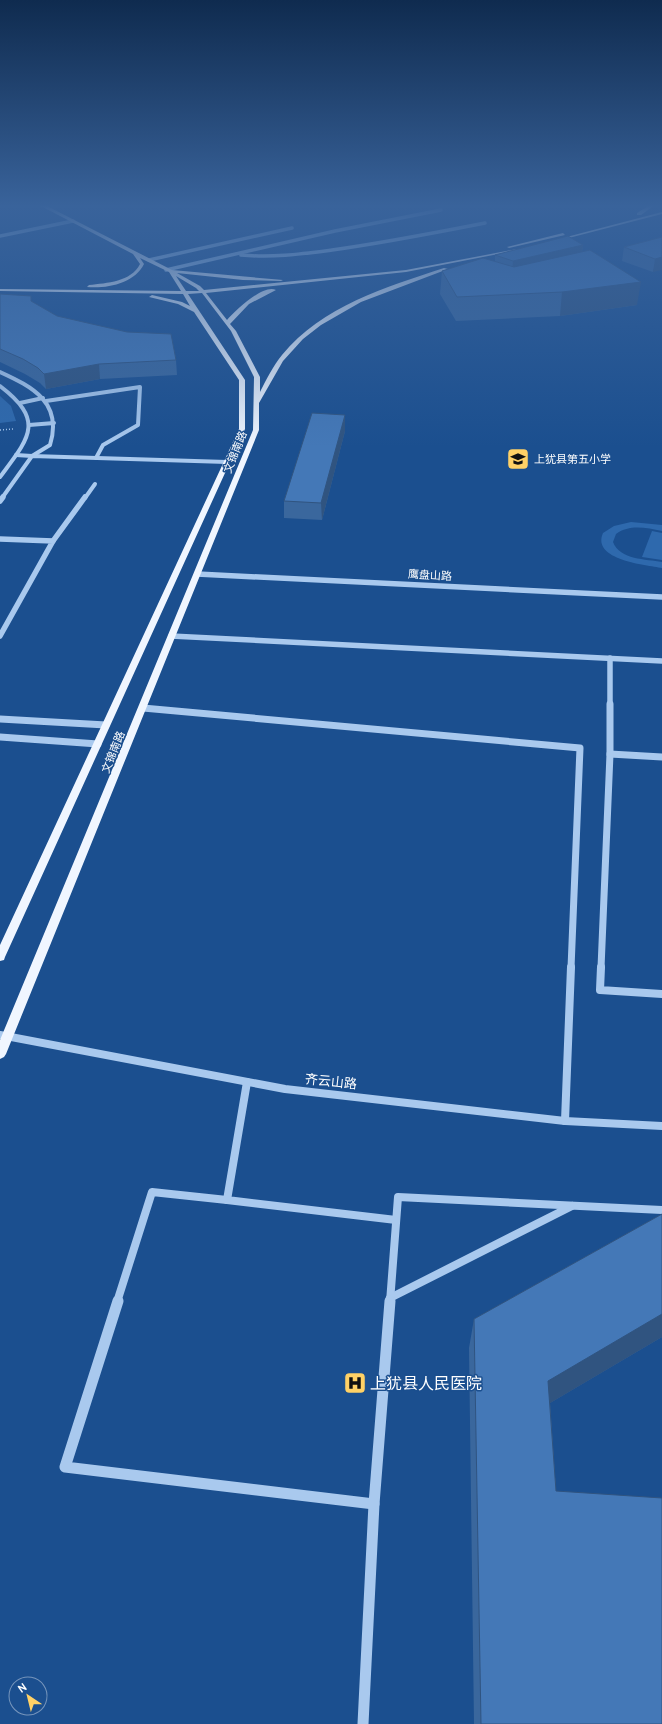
<svg xmlns="http://www.w3.org/2000/svg" width="662" height="1724" font-family="Cabin,'Noto Sans SC',sans-serif">
<style>
.green{fill:#2e69ad}
.lines{fill:none;stroke-linecap:round;stroke-linejoin:round}
.path{stroke:#a9c9ee;stroke-width:1.5;stroke-dasharray:1 2;stroke-linecap:butt}
.minor-far5{stroke:#a9c9ee;stroke-width:3.5}
.minor-far4{stroke:#a9c9ee;stroke-width:4}
.minor-far3{stroke:#a9c9ee;stroke-width:5.5}
.minor-far2{stroke:#a9c9ee;stroke-width:7}
.minor-far1{stroke:#a9c9ee;stroke-width:8}
.minor{stroke:#a9c9ee;stroke-width:11}
.major{fill:#f0f6ff;fill-rule:evenodd}
.wall{fill:#3a679d}
.shaded-wall{fill:#305480}
.building{fill:#4478b7;stroke:#305480}
.labels{text-anchor:middle;stroke-width:3;stroke-linejoin:round;paint-order:stroke}
.far-street-label{font-size:11px;fill:#fff;stroke:#1b4f8f}
.far-poi-label{font-size:11px;fill:#fff;stroke:#1b4f8f;text-anchor:start}
.street-label{font-size:13px;fill:#fff;stroke:#1b4f8f}
.near-poi-label{font-size:16px;fill:#fff;stroke:#1b4f8f;text-anchor:start}
</style>
<rect width="100%" height="100%" fill="#1b4f8f"/>
<g class="green">
<path d="M0,396l11,10 5,15 -16,2z"/>
<path d="M631,522l31,3v6c-16,-3 -32,-7 -46,3l-3,8c7,18 33,17 49,20v6c-16,-3 -71,-8 -59,-35l11,-7z"/>
<path d="M652,531l10,2v27l-20,-3z"/>
</g>
<g class="lines">
<path class="path" d="M0,430l13,-1"/>
<g class="minor-far5">
<path d="M0,236l73,-15"/>
<path d="M241,255c31,3 60,-1 91,-5 51,-7 102,-17 153,-27"/>
<path d="M149,260l143,-32"/>
<path d="M166,270l169,-39 106,-21"/>
</g>
<g class="minor-far4">
<path d="M0,372c33,15 63,31 50,73l-18,11 -16,-1"/>
<path d="M0,386c46,35 29,52 0,91"/>
<path d="M46,401l94,-14 -2,38 -35,20 -7,13"/>
<path d="M20,403l23,-5"/>
<path d="M29,425l25,-2"/>
<path d="M2,498l30,-42 195,6"/>
<path d="M85,498l10,-14"/>
</g>
<g class="minor-far3">
<path d="M0,501l3,-4"/>
<path d="M0,539l53,2 -53,95"/>
<path d="M53,541l32,-44"/>
<path d="M197,574l465,23"/>
<path d="M171,636l491,25"/>
<path d="M610,658v47"/>
</g>
<g class="minor-far2">
<path d="M143,708l437,40 -9,220"/>
<path d="M0,719l106,6"/>
<path d="M0,737l98,7"/>
<path d="M610,754l52,3"/>
<path d="M601,968l9,-214v-50"/>
</g>
<g class="minor-far1">
<path d="M601,967l-1,23 62,4"/>
<path d="M0,1035l285,54 280,32 97,5"/>
<path d="M247,1082l-20,118 169,20"/>
<path d="M565,1121l6,-154"/>
<path d="M390,1298l182,-92"/>
<path d="M117,1302l35,-110 75,8"/>
<path d="M390,1302l8,-105 264,13"/>
</g>
<g class="minor">
<path d="M118,1301l-53,166 309,37"/>
<path d="M363,1724l11,-220 16,-203"/>
</g>
<g class="major">
<path d="M39,205h6l127,65 111,10 -2,1 -38,-1 -66,-7 23,13 4,4 202,-20 111,-21 2,1 -113,22 -200,21 21,27c8,-9 37,-37 49,-30l-27,14 -19,20 6,7 24,46v15c6,-12 13,-26 22,-37 40,-49 104,-68 162,-87l4,1 -87,33 -40,23 -18,14 -20,22 -24,42v27l-253,624 -2,3 -4,2v-19l253,-610 1,-53 -23,-46 -29,-38 -14,1 57,86v49l-240,528 -1,3 -4,1v-16l239,-516v-49l-45,-68 -16,-8 -29,-7 3,-2 30,7 8,4 -7,-12 -183,-3v-2l181,2 -12,-19 -29,-14 4,6c-9,19 -37,25 -57,23l2,-2c18,-2 42,-3 51,-21l-7,-10zM176,276l20,12 3,3h-13z"/>
<path d="M650,205h5l-14,10h-4v-2z"/>
<path d="M662,212v2l-105,27 -2,-1z"/>
<path d="M563,233l2,2 -56,13 -2,-1z"/>
</g>
</g>
<g class="wall">
<path d="M662,237l-9,35 -31,-11 2,-14z"/>
<path d="M583,245l-1,7 55,53 -77,11 -104,5 -16,-27 2,-23 53,-10v-6z"/>
<path d="M0,294l32,8 25,14 119,44 1,15 -77,4 -54,10 -6,-6 -15,-9 -25,-12z"/>
<path d="M345,415v16l-23,89 -38,-2v-17z"/>
<path d="M662,1214v123l-112,66 6,88 106,233h-188l-5,-376 5,-29z"/>
</g>
<g class="shaded-wall">
<path d="M583,245l-3,22 -69,17 2,-23z"/>
<path d="M662,257v13l-9,2 2,-13z"/>
<path d="M641,282l-4,23 -77,11 2,-24z"/>
<path d="M99,364l1,15 -54,10 -2,-15z"/>
<path d="M345,415v16l-23,89 -1,-17z"/>
<path d="M662,1314v23l-122,72 8,-28z"/>
</g>
<g class="building">
<path d="M568,236l15,9 -70,16 -18,-6z"/>
<path d="M662,237v20l-7,2 -31,-12z"/>
<path d="M590,250l51,32 -79,10 -105,5 -15,-26 41,-13 31,9z"/>
<path d="M0,294l31,2v5l26,15 70,16 44,2 5,26 -77,4 -55,10 -6,-6 -15,-9 -23,-10z"/>
<path d="M312,413l33,2 -24,88 -37,-2z"/>
<path d="M662,1214v100l-114,67 8,110 106,7v226h-181l-7,-405z"/>
</g>
<linearGradient id="sky" x2="0" y2="1"><stop stop-color="#0f2b4f"/><stop offset="0.46" stop-color="#39639b"/><stop offset="1" stop-color="#39639b" stop-opacity="0"/></linearGradient>
<rect width="662" height="447" fill="url(#sky)"/>
<defs>
<g id="school-square" transform="scale(1.15)"><rect x="-9" y="-9" width="18" height="18" rx="4" fill="#ffd166" stroke="#1b4f8f"/><path d="M0-5L7-2L0 1L-7-2ZM-4 1L0 2.5L4 1V4Q0 6-4 4Z" fill="#111"/></g>
<g id="hospital-square" transform="scale(1.15)"><rect x="-9" y="-9" width="18" height="18" rx="4" fill="#ffd166" stroke="#1b4f8f"/><path d="M-5-5h3v3.5h4V-5h3V5h-3V1.5h-4V5h-3Z" fill="#111"/></g>
</defs>
<g fill-rule="evenodd">
<use href="#school-square" x="518" y="459"/>
<use href="#hospital-square" x="355" y="1383"/>
</g>
<g class="labels">
<g class="far-street-label">
<text transform="translate(235 452) rotate(-68)" y="4">文锦南路</text>
<text transform="translate(430 575) rotate(3)" y="4">鹰盘山路</text>
<text transform="translate(113 752) rotate(-68)" y="4">文锦南路</text>
</g>
<g class="far-poi-label">
<text x="534" y="463">上犹县第五小学</text>
</g>
<g class="street-label">
<text transform="translate(331 1081) rotate(6)" y="5">齐云山路</text>
</g>
<g class="near-poi-label">
<text x="370" y="1389">上犹县人民医院</text>
</g>
</g>
<g transform="translate(28 1696) rotate(325)"><circle r="19" fill="#1b4f8f" stroke="#7695bc"/>
<path d="M0-3L7 15L0 10L-7 15Z" fill="#ffd166"/>
<text y="-6" font-size="11" font-weight="bold" text-anchor="middle" fill="#ffffff">N</text>
</g>
</svg>
